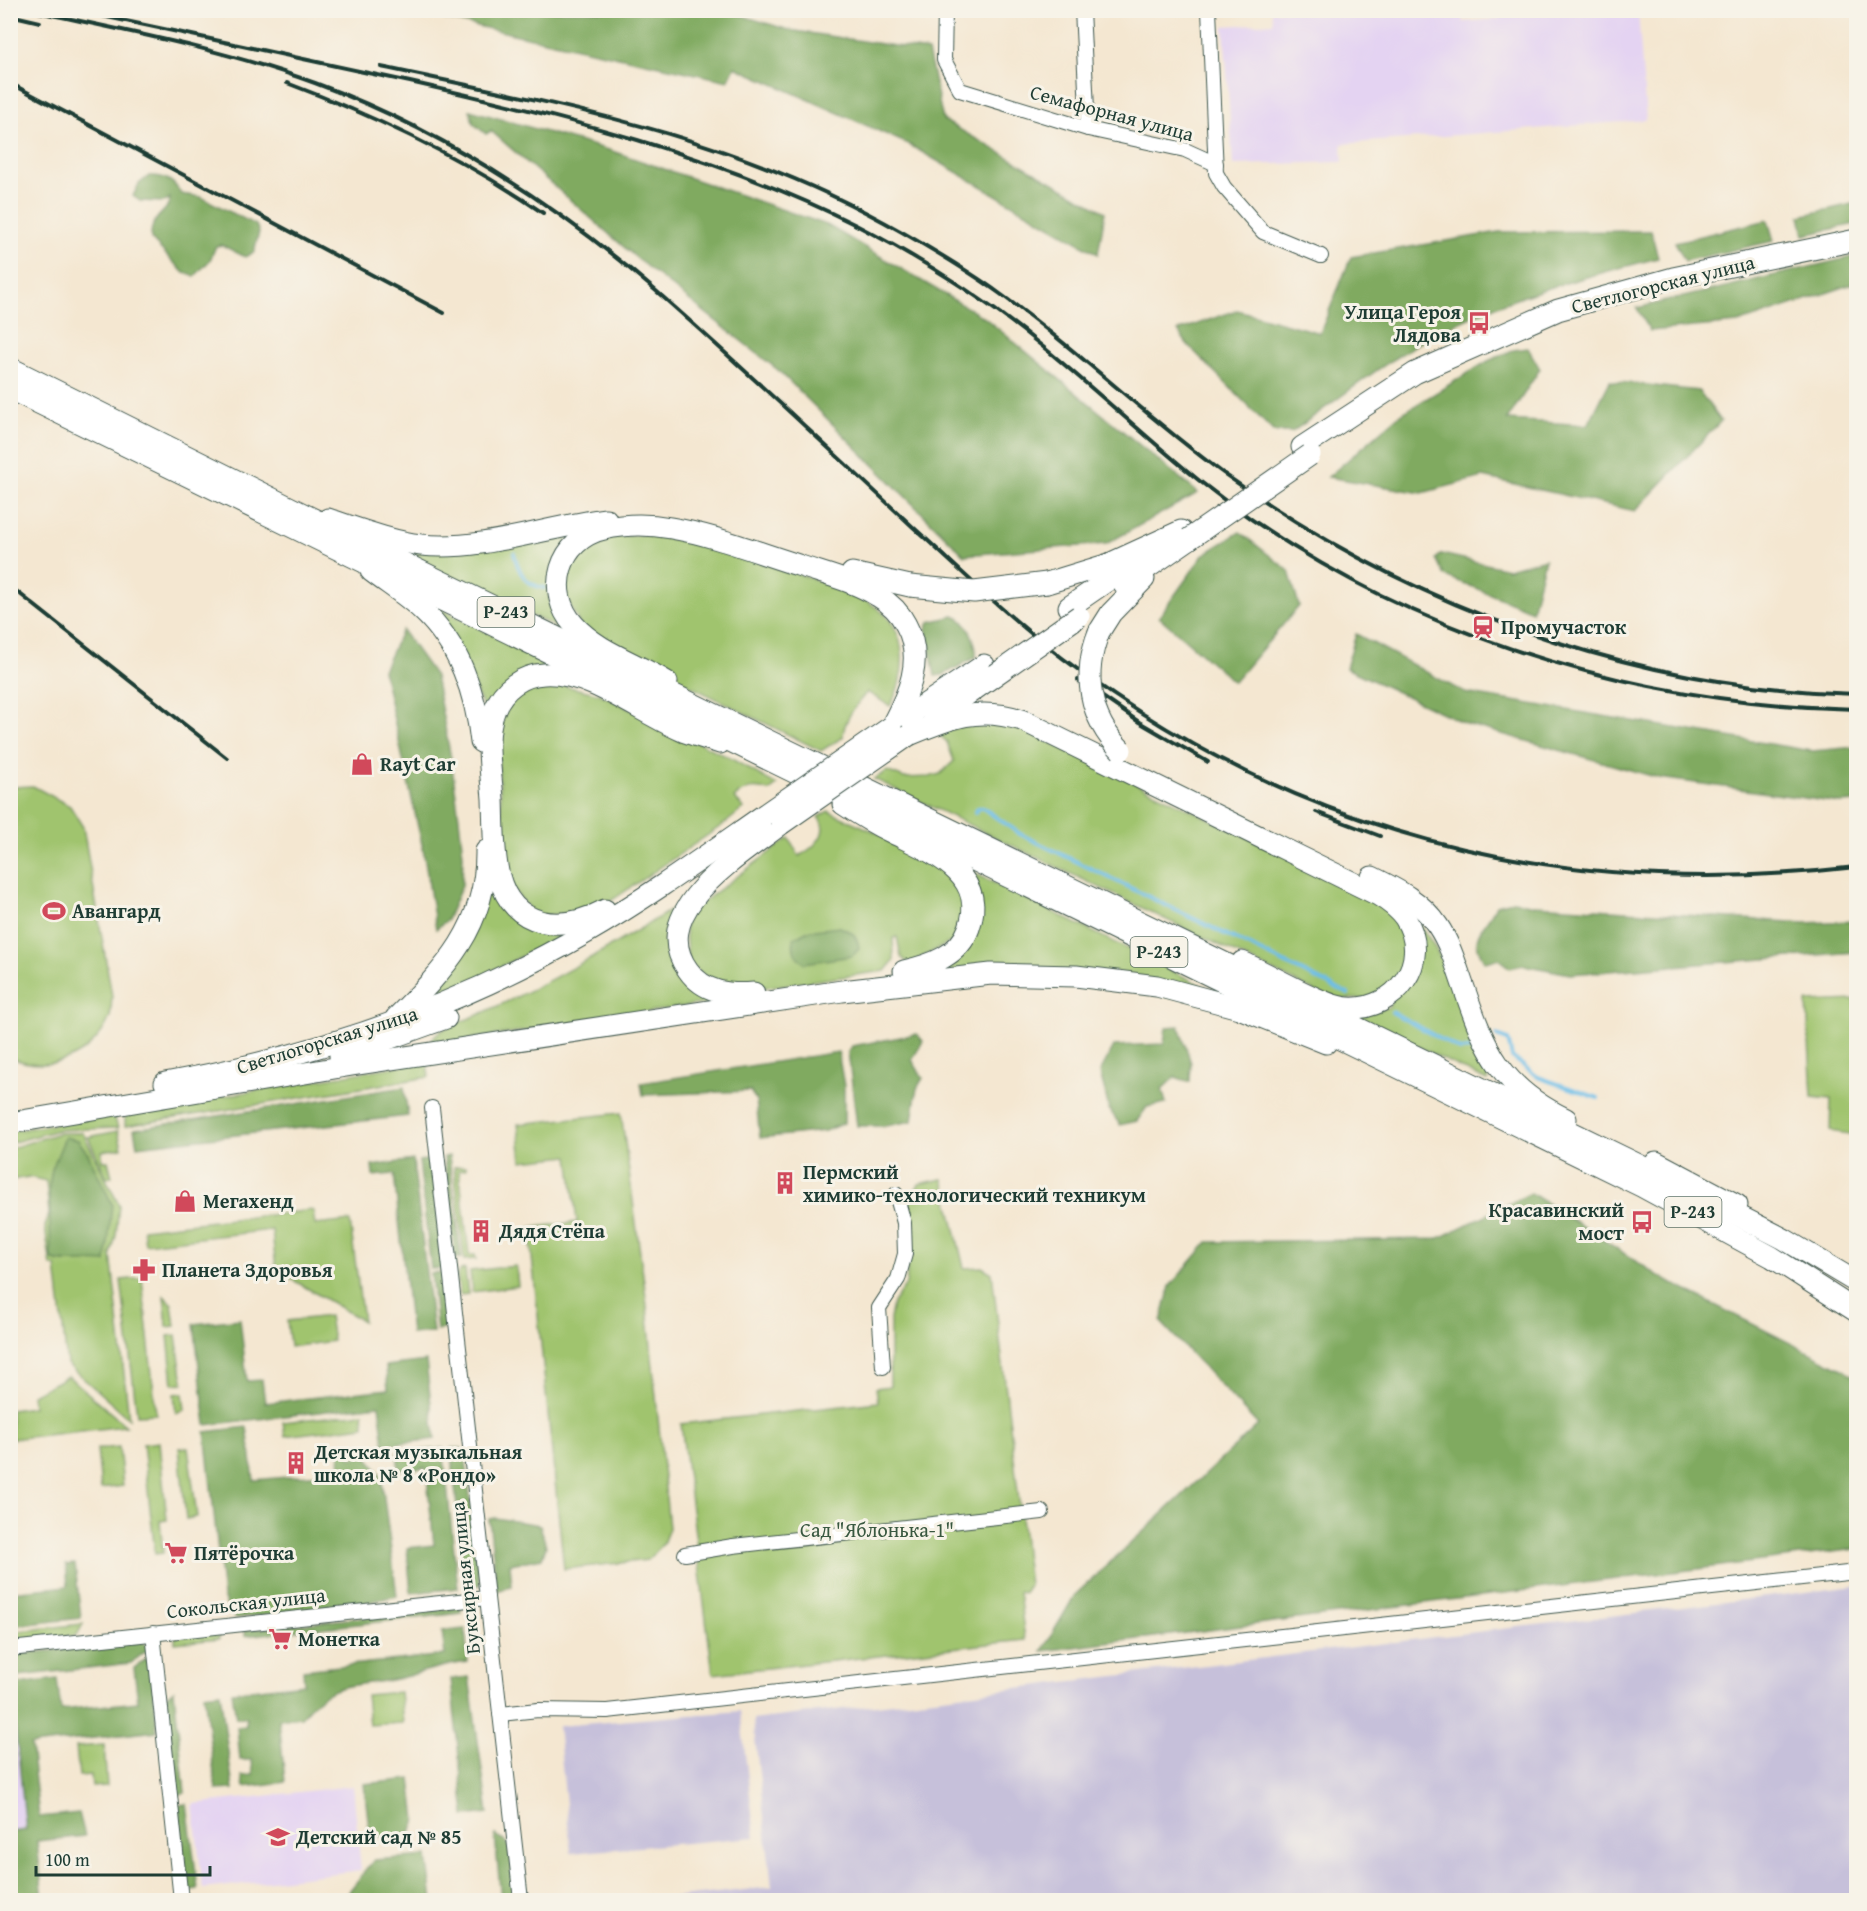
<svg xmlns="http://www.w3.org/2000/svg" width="1867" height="1911" font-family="'Gentium Book Plus',serif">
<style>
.built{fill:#e4d3f2}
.industrial{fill:#c6c0da}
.green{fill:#a0c46e;stroke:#608051;stroke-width:1.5}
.forest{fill:#80aa61;stroke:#50744a;stroke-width:1.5}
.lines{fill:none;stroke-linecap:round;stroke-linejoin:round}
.stream{stroke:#6cbee8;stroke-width:4}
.minor-casing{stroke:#3f564c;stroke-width:16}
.primary-casing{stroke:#3f564c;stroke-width:23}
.trunk-casing{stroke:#3f564c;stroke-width:23}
.minor{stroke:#fff;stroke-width:14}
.primary{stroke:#fff;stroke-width:21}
.trunk{stroke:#fff;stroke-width:21}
.rail{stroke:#1f3d34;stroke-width:4}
.primary-bridge-casing{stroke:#3f564c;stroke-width:23;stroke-linecap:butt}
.primary-bridge{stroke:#fff;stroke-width:21}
.labels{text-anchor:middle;stroke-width:6;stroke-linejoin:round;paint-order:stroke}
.shield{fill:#f7f3e8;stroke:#60746a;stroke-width:1.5}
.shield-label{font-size:18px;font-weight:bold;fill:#1f3d34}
.street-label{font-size:20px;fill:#1f3d34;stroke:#f7f3e8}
.poi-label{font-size:20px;font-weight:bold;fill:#1f3d34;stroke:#f7f3e8;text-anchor:start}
.park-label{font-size:20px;fill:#395840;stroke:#f7f3e8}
</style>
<rect width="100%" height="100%" fill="#f7f3e8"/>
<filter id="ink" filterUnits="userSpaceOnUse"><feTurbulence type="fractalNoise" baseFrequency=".0167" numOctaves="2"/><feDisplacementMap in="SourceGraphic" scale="12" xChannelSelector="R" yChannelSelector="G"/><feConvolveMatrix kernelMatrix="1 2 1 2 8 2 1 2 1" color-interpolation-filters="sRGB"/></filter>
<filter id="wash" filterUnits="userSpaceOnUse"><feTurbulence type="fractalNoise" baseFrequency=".008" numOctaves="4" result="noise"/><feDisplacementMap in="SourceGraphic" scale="24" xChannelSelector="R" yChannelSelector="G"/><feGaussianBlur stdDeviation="1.35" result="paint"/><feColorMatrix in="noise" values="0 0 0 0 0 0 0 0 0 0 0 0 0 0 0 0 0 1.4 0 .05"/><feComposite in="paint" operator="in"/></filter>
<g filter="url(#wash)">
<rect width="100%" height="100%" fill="#f4e7d1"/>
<g class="built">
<path d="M1272,11h190l1,11 36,-3 -1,-8h140l8,109 -304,24 1,18 -110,3 -9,-139 49,-3z"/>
<path d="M13,1699l13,132 -15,1 -1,-132z"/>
<path d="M353,1786l8,84 -158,19 -10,-85z"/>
</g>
<g class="industrial">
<path d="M1856,1586v314h-1202l118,-13 -19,-167z"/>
<path d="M740,1711l15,126 -184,16 -13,-127z"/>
</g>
<g class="green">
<path d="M574,531c-23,38 -35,53 -16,97l-150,-70 2,-7z"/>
<path d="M658,534c60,16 119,31 177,53 17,7 34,13 48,26 26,24 23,65 7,93l-23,-14c-10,12 -24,28 -24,45l-22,14 -223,-111 -16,-11 -20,-39 2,-23 32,-29z"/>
<path d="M433,605l114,57v4l-61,46z"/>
<path d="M538,680l62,14 130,64 47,27 -8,6c-14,-5 -24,-3 -35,7l10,10 -17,14 -131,89 -61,5 -29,-35 -10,-154 7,-22z"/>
<path d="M1004,720l372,179 27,27 3,45 -35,28h-40l-457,-220 13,-8 17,7 25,-1 11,-3 14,-13 -7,-19 -11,-10 13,-6z"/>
<path d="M33,786l37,20 13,21 29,169c-1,7 0,17 -3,23 -16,38 -62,56 -99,38l1,-270z"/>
<path d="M828,811c37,18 108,41 130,77 10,16 2,38 -5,53l-44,23 -8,-7 -4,-20 -4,1 1,22 -9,11 -139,19 -22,-1 -36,-25 -4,-48 105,-78 10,18c13,-7 33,-23 19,-39z"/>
<path d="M961,868l17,7 265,131 -40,-12 -270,-22 31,-22z"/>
<path d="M491,887c10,20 24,42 47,47 8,2 17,1 25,2l-135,66z"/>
<path d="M671,910l3,2c-20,35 1,70 33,86l1,5 -277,42v-5c10,-14 34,-19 49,-26 66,-29 129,-66 191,-104z"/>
<path d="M1415,920c40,43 43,105 74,153l-2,8 -131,-65 33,-9z"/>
<path d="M1856,1000v135l-26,-4 1,-32 -19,-2 -5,-95z"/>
<path d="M427,1061l2,16 -304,49v-13z"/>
<path d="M621,1113l25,184 23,231 -6,16 -15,16 -84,9 -35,-341 48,-6 -8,-66 -47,5 -4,-37z"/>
<path d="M114,1115l4,13 -60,2 -47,13v-12z"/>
<path d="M118,1131l4,17 -20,3v10h6l4,16 -5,1 -19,-41z"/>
<path d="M59,1133h24l36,72 -3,30 -5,19 18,165 -62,-55 -11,-98h-5l-6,-39 4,-13 -3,-33 -17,-4 -18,3v-32z"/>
<path d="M466,1166v3l-7,1 10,85h6l1,4 -12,1 -10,-93z"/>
<path d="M943,1179l21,89 18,-1 10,6 37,312 -5,8 -5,-1 6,48 -312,34 -32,-250 197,-22 -2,-14 14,-2v-67l3,-16 13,-19 3,-30 -5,-47 15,-23z"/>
<path d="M313,1210l2,15 35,-4 13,100 -87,-51 -4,-40 -127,14 -2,-15z"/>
<path d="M516,1266l2,20 -46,6 -2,-21z"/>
<path d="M465,1269l3,25 -8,1 -3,-20 4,-5z"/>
<path d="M142,1278l14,136 -19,1 -16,-135z"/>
<path d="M164,1296l8,8 3,22 -8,1z"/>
<path d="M329,1316l4,25 -43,6 -3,-26z"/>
<path d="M176,1335l7,48 -10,1 -5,-48z"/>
<path d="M68,1376l58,50 -115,13v-29l22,-3 -1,-12z"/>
<path d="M183,1393l2,17 -9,4 -2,-20z"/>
<path d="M363,1413l1,13 -79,10 -2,-14z"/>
<path d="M159,1442l8,78 -7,1 3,32 -8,1 -12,-110z"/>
<path d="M119,1447l4,39 -22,3 -4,-40z"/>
<path d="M188,1447l9,70 -11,2 -7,-71z"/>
<path d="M83,1624l-6,11 -66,8 -1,-11z"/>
<path d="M219,1632v7l-44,4v-6z"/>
<path d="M400,1692l3,31 -34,2 -3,-30z"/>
<path d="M104,1745l3,41 -15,1 -1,-12 -12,1 -3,-29z"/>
</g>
<g class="forest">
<path d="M408,11h319l62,19 139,21 15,69 162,92 -7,42 -190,-110 -173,-77 -7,14z"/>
<path d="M470,110l142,41 215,74 158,93 213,175 -92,51 -142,11 -186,-185 -137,-108 -150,-131 -5,3 -13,-11z"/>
<path d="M149,176c16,-1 25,5 32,18l20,3 55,28 3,7 -5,20 -9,5 -23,-12 -6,1 -6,14 -15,16 -11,-3 -33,-34c-2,-24 18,-25 19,-41l-6,4 -24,-1 -7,-5 6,-12z"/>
<path d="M1856,203v21l-52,11 -4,-19z"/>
<path d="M1768,220l6,21 -89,20 -10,-19z"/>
<path d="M1651,231l7,27c-81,21 -162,41 -235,83 -46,26 -88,61 -131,91h-18l-87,-88 -9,-13 59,-21 83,23 31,-76 148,-25z"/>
<path d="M1856,256v27l-118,40 -88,8 -13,-23z"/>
<path d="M1528,348l12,21 -33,51 81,5 22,-44 89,10 22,30 -86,90 -152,-34 -61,16 -94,-16 73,-63 87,-53 25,-11z"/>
<path d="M1240,532l49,39 10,35 -65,76 -75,-65 45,-63z"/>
<path d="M1441,554l67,15 37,-10 -13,52 -87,-35 -9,-17z"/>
<path d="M954,616c14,5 23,26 22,41l-33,18 -8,1 -9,-47 3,-7z"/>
<path d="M402,630l33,46 16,82 8,60 4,37 -1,30 -15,35 -11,9 -13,-80 -40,-179z"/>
<path d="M1356,634l109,59 347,58 44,-4v55l-16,1 -181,-25 -193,-54 -120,-56z"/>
<path d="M1513,901l23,4 268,18 52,-2v31l-286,22 -47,-9 -13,3 -12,-9 -13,3c-19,-28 1,-33 11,-57z"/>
<path d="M840,927c12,5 18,8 19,22l-7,7 -48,7c-9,-7 -12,-12 -10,-25l12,-7z"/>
<path d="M1179,1026l12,37 -1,19 -15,-5 -13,12 4,14 -19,4 -10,14 -17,4 -11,-16 -9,-37 14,-26 50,-2 2,-17z"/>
<path d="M917,1034l6,7 -11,19 11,18 -6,10 -5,33 -27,5h-28l-9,-74 4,-6z"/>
<path d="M838,1052l6,34v37l-19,8 -65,7 -4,-38 -6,-9 -107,4 -2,-12z"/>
<path d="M404,1087l4,29 -271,30 -3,-17z"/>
<path d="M65,1137l13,3 10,14 24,50 -6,58c-15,-2 -44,3 -55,-3l-2,-73 3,-17z"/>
<path d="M449,1156l12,102h-6l-11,-101z"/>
<path d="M432,1159l12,109 -13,1 -12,-108z"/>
<path d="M413,1160l20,172 -22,2 -17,-160 -21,2 -1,-10z"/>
<path d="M1531,1193l134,87 191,96v173l-814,102 33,-56 183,-170 -97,-103 9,-36 38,-44 229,-3z"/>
<path d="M445,1272l5,54 -13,5 -6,-58z"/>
<path d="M240,1319l7,62 15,-1 3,23 123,-14 -2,-23 40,-5 9,78 -51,6 -5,-40 -173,20 -12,-101z"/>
<path d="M247,1427l7,53 87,-8 -2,-27 9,1 2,12 17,-2 14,19 16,121 -62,13 -99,9 -5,-3 -8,-18 -18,-165z"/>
<path d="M443,1448l15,140 -47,5 -4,-45 27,-3 -8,-77 -27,2 -2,-17z"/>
<path d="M451,1448h10l4,4 15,133 -15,1z"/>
<path d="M495,1518l45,7 6,21 -4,12 -32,6 2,22 -15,5 -8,-72z"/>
<path d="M75,1564l6,54 -70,8v-34l57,-6 -2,-21z"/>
<path d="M461,1607l1,6 -217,23v-6z"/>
<path d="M465,1629l3,33c-28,3 -47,11 -72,17 -42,9 -64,-1 -95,38l-22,2 6,63 -41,5 -2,-11 11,-1 -1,-15h-12l-3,-33 9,-1v-9l-10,1 -4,-26 72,-8 -1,-14 142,-15 -3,-24z"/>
<path d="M141,1641l9,7 -19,15 -120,14 -1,-22z"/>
<path d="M151,1655l6,76 -126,14 8,72 40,-4 6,23 -48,5 6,59h-32v-68l15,-2 -15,-145 46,-6 4,31 77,-8 -4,-34z"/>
<path d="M469,1677l19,136 -23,3 -14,-137z"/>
<path d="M174,1691l11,102 -9,2 -10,-98z"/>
<path d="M220,1692l13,97 -17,1 -12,-96z"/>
<path d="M411,1779l5,41 -6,14 -40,4 -6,-54z"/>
<path d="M187,1804l11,85 -10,2 -10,-86z"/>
<path d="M495,1835l10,5 5,10 6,50h-15z"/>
<path d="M427,1856l6,44h-91l32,-40z"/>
</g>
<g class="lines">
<g class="stream">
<path d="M514,553c4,18 11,32 30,35"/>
<path d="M975,813l3,-5h5l37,26 328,160"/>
<path d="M1392,1012l68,38 12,-1"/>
<path d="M1497,1036l11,4 4,17 26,20 60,21"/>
</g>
</g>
</g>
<g filter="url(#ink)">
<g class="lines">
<g class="minor-casing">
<g id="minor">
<path d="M945,10l-1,50 16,30 128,39 97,21 31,14"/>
<path d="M1082,10l6,119"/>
<path d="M1209,10l7,163 8,14 39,45 58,24"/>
<path d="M432,1108l89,792"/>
<path d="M883,1367l-4,-59 19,-29 7,-25 -1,-31 -8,-29"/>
<path d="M685,1554l48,-8 309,-34"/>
<path d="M153,1633l28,267"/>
<path d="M10,1649l477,-51"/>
<path d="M500,1714l38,-4 69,1 1249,-139"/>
</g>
</g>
<g class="primary-casing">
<g id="primary">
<path d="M1302,447l113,-74 143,-63 115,-32 183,-38"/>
<path d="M328,519c31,10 62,22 93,26 63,6 124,-18 185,-26"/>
<path d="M371,571c17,13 36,25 51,39 37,34 54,84 59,132"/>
<path d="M852,573l58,13"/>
<path d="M1047,583l62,-19 72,-33"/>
<path d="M1124,584l65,-45"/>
<path d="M1069,607l64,-44"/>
<path d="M1099,632l12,-19 33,-34"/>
<path d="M667,682c-30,-19 -69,-30 -93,-57 -30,-33 -15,-86 30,-96 22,-5 45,-5 67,-1 43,7 85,24 127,37 26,9 56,16 80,31 12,7 22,17 28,29 19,35 2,70 -15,102"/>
<path d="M934,718l61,-43"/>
<path d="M894,725l90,-60"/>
<path d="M909,735c41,-17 68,-29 113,-15l356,175c10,6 20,13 27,23 28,44 -10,93 -57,90 -24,-1 -80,-35 -106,-46"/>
<path d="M843,804c15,10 31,20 48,28 37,19 98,41 78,96 -10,28 -38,37 -65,43"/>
<path d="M1372,877c26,13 50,25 66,49 12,18 18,39 25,59 22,65 38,103 103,134"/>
<path d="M605,910c-42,22 -92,20 -106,-34 -6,-24 -5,-52 -6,-77 -2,-28 -9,-63 2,-90 8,-20 27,-34 49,-35 46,-3 99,41 141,58 11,4 23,7 35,11"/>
<path d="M754,993c-25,2 -50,0 -66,-23 -43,-59 54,-115 93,-146"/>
<path d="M396,1018c49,-49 91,-92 90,-167"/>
<path d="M340,1056l106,-38"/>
<path d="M165,1083c147,-26 291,-75 421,-150 61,-35 119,-77 178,-118"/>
<path d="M10,1123l342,-58 490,-74 149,-17 85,2 81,10 82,22 87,35"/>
<path d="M1656,1162l81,43"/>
</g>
</g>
<g class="trunk-casing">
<g id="trunk">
<path d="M10,368l283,141 1354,660 137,70 72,43"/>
<path d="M10,389l1631,797 131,71 84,54"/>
</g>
</g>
<use href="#minor" class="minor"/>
<use href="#primary" class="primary"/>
<use href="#trunk" class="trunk"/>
<g class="rail">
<path d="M29,10c96,21 194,39 286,73 127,47 238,119 340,207 88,77 172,157 258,237 41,37 81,77 125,112 240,192 515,264 818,228"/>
<path d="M74,10c112,24 224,47 336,72 152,34 306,73 446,143 64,33 126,72 181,117 56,45 108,95 164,140 185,146 421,222 655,227"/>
<path d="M10,15l30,7"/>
<path d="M381,67c186,39 354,69 521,165 33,19 67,39 97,61 78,56 147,124 224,180 184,132 406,215 633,221"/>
<path d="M10,83l434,230"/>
<path d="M287,83c90,34 177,75 256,130"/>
<path d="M10,586l217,172"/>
<path d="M1078,680l61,42 69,40"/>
<path d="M1316,812l64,24"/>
</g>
<g class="primary-bridge-casing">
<g id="primary-bridge">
<path d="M1189,539l121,-84"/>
<path d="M910,586l64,6 73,-9"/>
<path d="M1099,632c-17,42 -10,86 22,118"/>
<path d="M995,675l84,-59"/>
<path d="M764,815l127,-88"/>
<path d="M781,824l128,-89"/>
</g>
</g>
<use href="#primary-bridge" class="primary-bridge"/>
</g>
</g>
<defs>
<g id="bus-bare" transform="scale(1.8)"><path d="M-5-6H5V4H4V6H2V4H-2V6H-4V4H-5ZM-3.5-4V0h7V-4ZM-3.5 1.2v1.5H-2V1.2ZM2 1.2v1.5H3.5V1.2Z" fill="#d1495b" stroke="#f7f3e8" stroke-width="2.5" paint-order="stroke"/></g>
<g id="station-bare" transform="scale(1.8)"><path d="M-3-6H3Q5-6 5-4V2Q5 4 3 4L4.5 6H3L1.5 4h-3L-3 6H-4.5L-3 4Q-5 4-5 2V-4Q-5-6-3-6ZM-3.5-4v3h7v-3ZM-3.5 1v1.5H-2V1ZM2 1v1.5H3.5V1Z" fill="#d1495b" stroke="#f7f3e8" stroke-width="2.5" paint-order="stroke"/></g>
<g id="shop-bare" transform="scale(1.8)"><path d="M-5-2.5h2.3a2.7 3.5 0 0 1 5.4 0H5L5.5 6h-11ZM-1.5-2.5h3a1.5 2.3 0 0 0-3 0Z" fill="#d1495b" stroke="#f7f3e8" stroke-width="2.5" paint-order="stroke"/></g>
<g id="stadium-bare" transform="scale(1.8)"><path d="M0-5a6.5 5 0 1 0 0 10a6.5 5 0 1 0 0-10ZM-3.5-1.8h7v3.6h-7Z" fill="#d1495b" stroke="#f7f3e8" stroke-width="2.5" paint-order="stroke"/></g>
<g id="building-bare" transform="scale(1.8)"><path d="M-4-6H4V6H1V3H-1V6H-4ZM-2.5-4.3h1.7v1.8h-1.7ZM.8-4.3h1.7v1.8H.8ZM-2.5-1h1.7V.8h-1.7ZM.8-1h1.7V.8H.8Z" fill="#d1495b" stroke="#f7f3e8" stroke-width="2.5" paint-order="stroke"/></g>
<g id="pharmacy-bare" transform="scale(1.8)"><path d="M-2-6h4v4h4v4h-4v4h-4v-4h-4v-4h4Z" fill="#d1495b" stroke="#f7f3e8" stroke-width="2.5" paint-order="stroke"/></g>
<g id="supermarket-bare" transform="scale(1.8)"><path d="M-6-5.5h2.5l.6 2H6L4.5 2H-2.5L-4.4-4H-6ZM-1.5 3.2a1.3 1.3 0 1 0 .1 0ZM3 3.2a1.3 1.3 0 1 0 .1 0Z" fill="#d1495b" stroke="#f7f3e8" stroke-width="2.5" paint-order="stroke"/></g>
<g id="school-bare" transform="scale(1.8)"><path d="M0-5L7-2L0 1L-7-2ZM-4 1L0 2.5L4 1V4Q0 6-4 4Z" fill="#d1495b" stroke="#f7f3e8" stroke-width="2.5" paint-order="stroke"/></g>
</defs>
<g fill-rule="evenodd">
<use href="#bus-bare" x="1479" y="323"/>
<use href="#station-bare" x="1483" y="627"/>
<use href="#shop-bare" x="362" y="764"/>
<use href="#stadium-bare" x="54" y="911"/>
<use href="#building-bare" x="785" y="1183"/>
<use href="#shop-bare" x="185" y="1201"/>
<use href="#bus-bare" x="1642" y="1222"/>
<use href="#building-bare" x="481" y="1231"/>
<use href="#pharmacy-bare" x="144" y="1270"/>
<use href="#building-bare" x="296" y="1463"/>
<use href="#supermarket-bare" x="176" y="1553"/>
<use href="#supermarket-bare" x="280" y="1639"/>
<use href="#school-bare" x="278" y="1837"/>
</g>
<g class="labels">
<g class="shield">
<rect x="477.5" y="597" width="57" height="30" rx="4.5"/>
<rect x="1130.5" y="937" width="57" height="30" rx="4.5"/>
<rect x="1664.5" y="1197" width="57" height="30" rx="4.5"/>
</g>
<g class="shield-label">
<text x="506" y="618">Р-243</text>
<text x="1159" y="958">Р-243</text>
<text x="1693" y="1218">Р-243</text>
</g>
<g class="street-label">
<text transform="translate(1112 113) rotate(15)" y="7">Семафорная улица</text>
<text transform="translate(1663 284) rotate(-14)" y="7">Светлогорская улица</text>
<text transform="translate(327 1040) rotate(-17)" y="7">Светлогорская улица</text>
<text transform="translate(465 1578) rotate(-96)" y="7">Буксирная улица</text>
<text transform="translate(246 1603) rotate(-6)" y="7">Сокольская улица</text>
</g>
<g class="poi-label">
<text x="1461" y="319" text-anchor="end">Улица Героя<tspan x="1461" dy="23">Лядова</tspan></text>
<text x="1501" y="634">Промучасток</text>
<text x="380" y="771">Rayt Car</text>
<text x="72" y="918">Авангард</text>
<text x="803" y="1179">Пермский<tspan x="803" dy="23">химико-технологический техникум</tspan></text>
<text x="203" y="1208">Мегахенд</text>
<text x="1624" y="1217" text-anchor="end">Красавинский<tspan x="1624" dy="23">мост</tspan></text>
<text x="499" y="1238">Дядя Стёпа</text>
<text x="162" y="1277">Планета Здоровья</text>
<text x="314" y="1459">Детская музыкальная<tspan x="314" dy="23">школа № 8 «Рондо»</tspan></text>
<text x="194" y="1560">Пятёрочка</text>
<text x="298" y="1646">Монетка</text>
<text x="296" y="1844">Детский сад № 85</text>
</g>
<g class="park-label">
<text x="877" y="1537">Сад "Яблонька-1"</text>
</g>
</g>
<rect width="1867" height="1911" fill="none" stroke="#f7f3e8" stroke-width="36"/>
<path d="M36 1866v9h174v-9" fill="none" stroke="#1f3d34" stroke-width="3"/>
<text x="45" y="1866" font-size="18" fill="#1f3d34" stroke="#f7f3e8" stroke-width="4.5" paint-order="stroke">100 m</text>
</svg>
